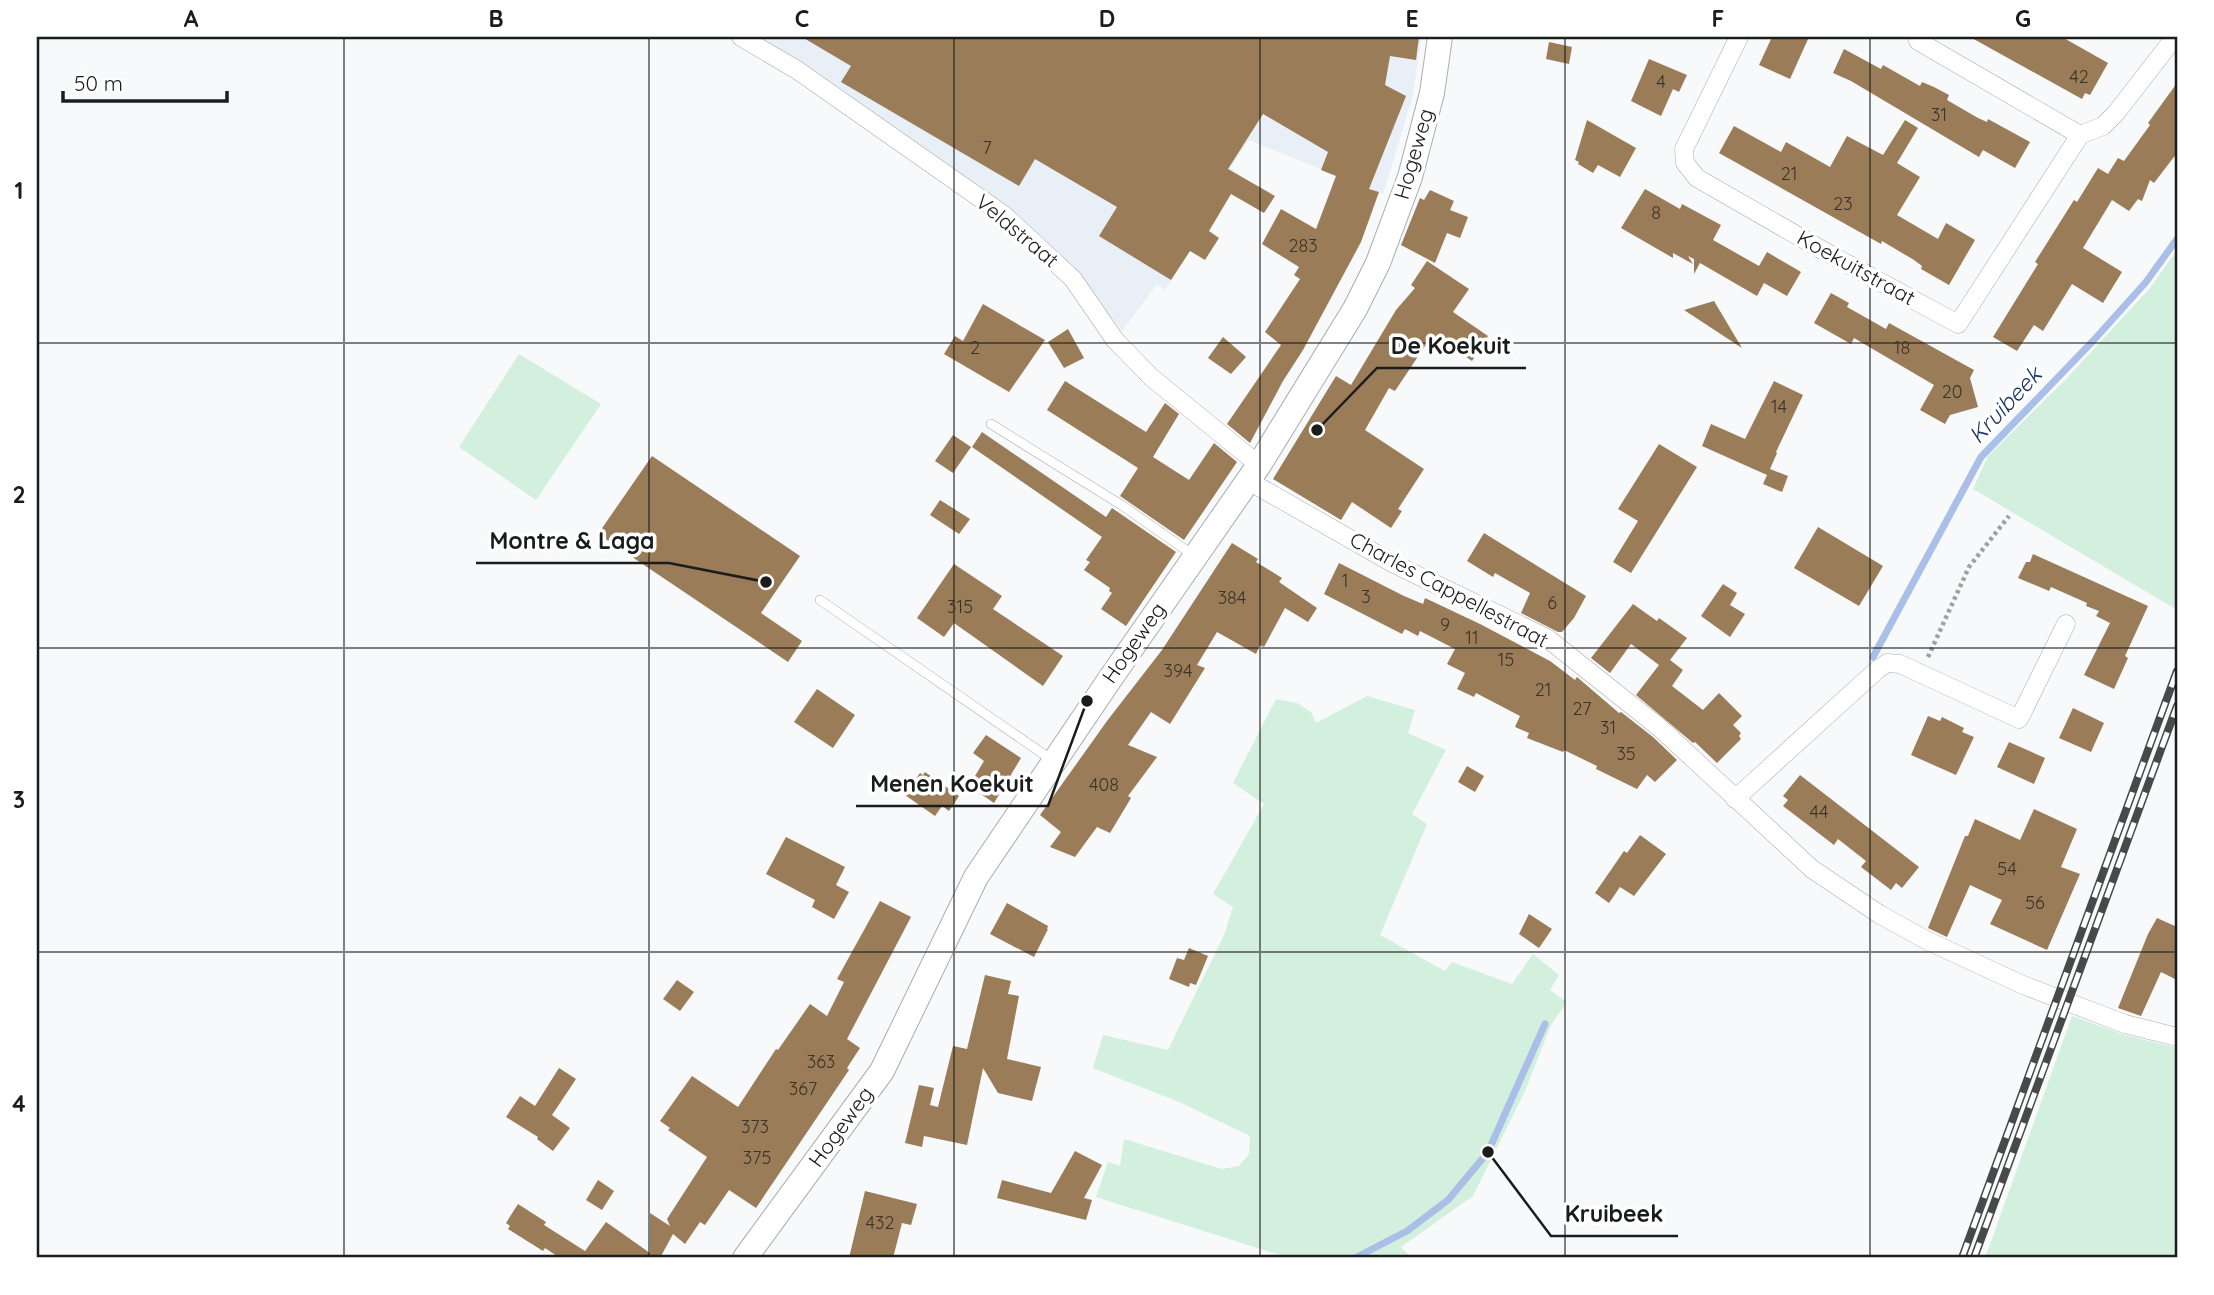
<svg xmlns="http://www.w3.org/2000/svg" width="2214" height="1295" font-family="Quicksand,sans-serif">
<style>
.built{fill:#e8eff6}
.green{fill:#d3f0de}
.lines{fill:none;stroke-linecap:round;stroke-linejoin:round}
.stream{stroke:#a9bfe8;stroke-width:7}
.building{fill:#9b7c58}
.lane-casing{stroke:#abacae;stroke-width:10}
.street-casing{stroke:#abacae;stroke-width:19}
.secondary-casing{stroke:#abacae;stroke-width:26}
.path{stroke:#9ea0a1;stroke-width:4.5;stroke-dasharray:3.5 3.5;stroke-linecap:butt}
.lane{stroke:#fff;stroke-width:9}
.street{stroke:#fff;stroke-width:18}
.secondary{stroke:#fff;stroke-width:24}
.rail-casing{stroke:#484949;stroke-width:8}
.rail{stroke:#fff;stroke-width:5;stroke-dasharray:16;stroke-linecap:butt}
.grid{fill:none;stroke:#1b1c1c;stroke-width:2;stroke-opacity:0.55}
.labels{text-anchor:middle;stroke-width:7;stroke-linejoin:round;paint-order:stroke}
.number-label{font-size:18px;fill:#3b342b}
.street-label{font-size:21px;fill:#1b1c1c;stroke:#fff}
.water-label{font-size:23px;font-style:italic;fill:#1c3567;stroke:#fff}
.leader{fill:none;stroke:#1b1c1c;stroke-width:2.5}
.callout-dot{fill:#1b1c1c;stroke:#fff;stroke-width:2.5}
.callout-label{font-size:23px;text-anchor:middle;font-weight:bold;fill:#1b1c1c;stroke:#fff;stroke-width:7;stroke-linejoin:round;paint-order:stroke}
.neatline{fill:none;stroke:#1b1c1c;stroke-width:2.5}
.grid-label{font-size:23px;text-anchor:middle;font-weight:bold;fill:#1b1c1c}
</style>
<rect width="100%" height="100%" fill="#f7f9fa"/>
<path class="built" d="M758,37h664l-10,62 -29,95 -134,-54 -19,28 9,6 -74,116 -8,-6 -35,47 -47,-60z"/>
<g class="green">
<path d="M2177,250v360l-204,-121 15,-33 78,-77 84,-91z"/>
<path d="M519,354l82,50 -65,96 -77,-53z"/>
<path d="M1367,696l48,14 -7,23 38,17 -34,64 15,10 -47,111 65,36 7,-9 60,22 21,-30 26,21 -9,15 17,12 -16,23 -26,66 -52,105 -72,51 11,11h-112l-23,-4 -181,-57 12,-35 12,4 4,-27 98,30 17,-3 10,-12 1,-18 -71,-34 -86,-34 10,-33 65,15 56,-115 9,-28 -20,-13 51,-90 -31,-21 43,-84 21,4 14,9 5,11z"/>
<path d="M2072,1016l53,19 52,13v210h-192z"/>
</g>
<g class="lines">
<g class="stream">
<path d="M1873,657l108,-200 112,-116 53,-59 31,-43"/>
<path d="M1355,1258l52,-27 41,-31 40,-48 57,-128"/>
</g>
</g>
<g class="building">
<path d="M802,37h617l-3,23 -26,-4 -5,29 21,11 -37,93 10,3 -18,50 -58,108 -20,31 -33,62 -23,-19 54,-79 -16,-13 35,-53 -6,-4 5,-8 -37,-23 19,-35 35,20 20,-53 -15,-6 7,-18 -65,-38 -35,55 47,27 -11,17 -33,-19 -22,37 10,7 -14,22 -15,-9 -19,29 -72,-44 18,-29 -82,-48 -16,27 -178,-104 10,-16z"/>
<path d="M1772,37h37l-19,42 -31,-14z"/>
<path d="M1970,37h92l46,26 -18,32 -5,-2 -3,6z"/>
<path d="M1549,42l23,5 -3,17 -23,-5z"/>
<path d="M1844,49l37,20 2,-4 37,21 2,-4 12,5 15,8 -2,5 31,18 9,4 1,-3 42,23 -15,26 -32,-18 -4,7 -128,-76 -18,-8z"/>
<path d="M1649,59l38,16 -8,17 -6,-3 -12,27 -30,-15z"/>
<path d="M2177,83v70l-23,30 -4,-3 -8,21 -4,-2 -9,12 -17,-11 -29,48 39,24 -19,31 -31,-19 -29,47 -9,-6 -17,26 -24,-14 45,-73 -3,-2 39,-62 3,2 21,-34 10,6 10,-16 6,3 26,-36 -2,-2z"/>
<path d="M1587,120l49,28 -16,29 -22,-12 -5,8 -15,-9 1,-2 -4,-2z"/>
<path d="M1905,120l13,8 -21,35 23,14 -23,38 41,24 8,-16 29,17 -26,45 -28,-16 1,-3 -8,-6 -32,-19 -1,3 -162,-91 15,-27 47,26 5,-10 44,25 17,-31 36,19z"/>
<path d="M1645,189l35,20 2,-5 39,21 -8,15 46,26 8,-14 34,20 -14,24 -23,-13 -7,13 -57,-33 -6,11v-15l-6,-3 5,8 -20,-11v5l-52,-30z"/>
<path d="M1430,190l24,11 -4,9 18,7 -8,21 -13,-5 -12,30 -34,-18 19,-47 4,2z"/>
<path d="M1427,261l42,28 -16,23 35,24 -16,25 -35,-24 -3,6 -5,-3 -34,51 -6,-3 -24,42 59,39 -26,40 4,2 -11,17 -39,-26 -11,18 -68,-41 63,-103 15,9 45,-75 19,-22 -4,-3z"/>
<path d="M1831,293l18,10 -2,4 39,22 3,-6 85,47 -4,8 8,29 -28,8 -5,9 -25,-14 14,-25 -80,-47 -3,6 -37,-21z"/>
<path d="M1714,301l28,47 -58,-38z"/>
<path d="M983,304l62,36 -36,52 -65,-38 11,-18 8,5z"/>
<path d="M1068,329l16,29 -20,10 -16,-26z"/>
<path d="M1223,337l23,20 -15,17 -23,-16z"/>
<path d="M1065,381l81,51 19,-29 14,11 -26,43 36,23 25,-37 23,19 -53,78 -64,-44 18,-28 -91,-58z"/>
<path d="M1774,381l29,14 -27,57 1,1 -7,16 18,7 -6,16 -19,-8 4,-9 -65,-29 9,-22 34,15z"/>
<path d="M982,432l124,85 6,-9 64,44 -50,74 -25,-17 11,-16 -3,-2 1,-3 -26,-18 6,-8 -4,-2 16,-23 -130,-90z"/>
<path d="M953,435l18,12 -18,26 -18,-12z"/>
<path d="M1659,444l38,23 -66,106 -18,-11 25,-41 -20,-12z"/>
<path d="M652,456l148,100 -39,57 41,28 -14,21 -190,-128z"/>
<path d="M940,500l30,19 -11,15 -29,-19z"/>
<path d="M1818,527l65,39 -24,40 -65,-38z"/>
<path d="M1484,533l102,63 -12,22 -12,14h-4l-37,-19 9,-20 -35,-20 -2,4 -26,-16z"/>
<path d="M1232,543l26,16 -2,3 26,16 -3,4 38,26 -9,14 -23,-14 -21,39 -4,-2 -4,9 -39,-22 -20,33 8,3 -35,56 -19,-12 -23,33 29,12 -29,39 3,2 -21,35 -13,-6 -22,30 -25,-10 11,-15 -21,-17 67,-94 55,-71z"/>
<path d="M2033,554l115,52 -23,50 3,2 -14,31 -30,-14 26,-52 -14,-7 3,-5 -13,-5 1,-3 -36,-16 -2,4 -31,-13 8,-16h4z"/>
<path d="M1339,563l65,33 19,8 2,-6 55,26 70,37 25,19 2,-3 42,36 2,-1 32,25 24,23 -22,22 -8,-7 -10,14 -41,-20 1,-3 -33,-16 -1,2 -36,-14 2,-5 -14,-6 5,-11 -44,-23 -2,4 -17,-8 8,-16 -18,-9 8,-15 -35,-18 -2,5 -13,-7 -3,5 -78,-40z"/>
<path d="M954,564l48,32 -9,13 70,47 -20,30 -89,-63 -10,14 -27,-19z"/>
<path d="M1723,584l14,9 -7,12 15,9 -15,23 -29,-21z"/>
<path d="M1633,604l24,17 2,-3 28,20 -17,22 13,10 -11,16 31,24 16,-17 23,23 -9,9 8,8 -2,3 2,3 -24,24 -22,-21 -2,1 -57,-48 23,-30 -28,-21 -21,29 -19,-15z"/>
<path d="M817,689l38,26 -22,33 -39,-26z"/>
<path d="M2073,708l31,15 -13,29 -32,-14z"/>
<path d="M1928,716l12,5 2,-4 22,11 -2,4 12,5 -18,38 -45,-20z"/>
<path d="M986,735l35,23 -27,45 -25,-17 15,-25 -11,-8z"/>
<path d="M2009,742l36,16 -11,26 -37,-17z"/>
<path d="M1467,766l17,10 -9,16 -17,-10z"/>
<path d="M925,772l34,24 -10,15 -7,-5 -7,10 -30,-21 15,-22 3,2z"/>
<path d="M1800,775l119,92 -17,21 -6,-5 -5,7 -30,-23 5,-6 -28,-22 -4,6 -51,-39 5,-6 -5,-4z"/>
<path d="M2034,809l43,20 -16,38 19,7 -33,76 -57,-26 12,-24 -32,-15 -23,52 -19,-9 37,-92h3l7,-17 45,21z"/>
<path d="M1640,835l26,19 -32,42 -14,-9 -11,16 -14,-10 29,-42 3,2z"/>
<path d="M786,837l59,30 -9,18 13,7 -15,27 -22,-12 3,-7 -49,-26z"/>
<path d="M880,901l31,16 -64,122 13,9 -13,20 2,2 -93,138 -27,-18 -24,35 -5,-3 -15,22 -12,-10 -13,24h-100l-15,-10 -2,3 -35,-22 2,-3 -4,-3 12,-19 28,18 -2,3 41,26 21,-29 44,31v-40l20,13 -3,-7 40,-62 -39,-27 2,-2 -10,-7 32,-45 46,31 38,-58 2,1 32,-46 17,12 17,-34 -7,-3z"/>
<path d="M1007,903l41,23 -1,3h1l-14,28 -44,-23z"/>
<path d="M1529,914l23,15 -13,19 -20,-14z"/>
<path d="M2157,918l20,9v53l-16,-8 -20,44 -23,-8 30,-74z"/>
<path d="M1189,948l19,8 -12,29 -6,-2 -1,4 -20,-8 8,-21 7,2z"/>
<path d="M985,975l26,6 -3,13 11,2 -12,63 34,8 -9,34 -34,-8 -15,-25 -16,77 -43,-9 -2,11 -17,-4 14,-58 15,3 -4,17 8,2 15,-61 14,3z"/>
<path d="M677,980l17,12 -14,19 -17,-12z"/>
<path d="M559,1068l17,11 -24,36 18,13 -17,23 -16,-12 1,-2 -32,-20 14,-21 15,10z"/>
<path d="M1075,1151l27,14 -18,33 8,2 -6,20 -89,-22 5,-18 49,13z"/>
<path d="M598,1180l16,11 -12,19 -16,-10z"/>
<path d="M865,1191l52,13 -6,21 -9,-2 -9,35h-44z"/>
</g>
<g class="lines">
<g class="lane-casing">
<g id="lane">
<path d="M991,424l132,82 70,49"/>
<path d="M820,600l232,160"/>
</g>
</g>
<g class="street-casing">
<g id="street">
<path d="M741,37l56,33 207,145 69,64 42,61 36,37 108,88"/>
<path d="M1739,37l-55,112 1,14 12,15 134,77 127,69 122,-189 -162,-94 3,-4"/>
<path d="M2080,135l23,-9 13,-13 59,-76"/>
<path d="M1247,480l147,84 153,74 113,90 152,141 67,45 47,26 97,45 102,39 52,13"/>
<path d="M1735,799l142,-129 10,-7 13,1 119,55 47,-95"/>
</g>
</g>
<g class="secondary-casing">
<path id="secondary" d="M745,1258l137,-187 94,-194 134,-198 149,-214 96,-156 23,-46 32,-86 22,-84 8,-56"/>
</g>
<path class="path" d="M1928,657l41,-90 40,-51"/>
<use href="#lane" class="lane"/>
<use href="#street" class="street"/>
<use href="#secondary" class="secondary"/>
<g class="rail-casing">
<g id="rail">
<path d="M1962,1258l215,-587"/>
<path d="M1974,1258l203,-552"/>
</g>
</g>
<use href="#rail" class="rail"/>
</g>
<path class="grid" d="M344,37v1221M649,37v1221M954,37v1221M1260,37v1221M1565,37v1221M1870,37v1221M37,343h2140M37,648h2140M37,952h2140"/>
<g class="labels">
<g class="number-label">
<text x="2079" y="83">42</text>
<text x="1661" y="88">4</text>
<text x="1939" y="121">31</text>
<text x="987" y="154">7</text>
<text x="1789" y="180">21</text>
<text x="1843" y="210">23</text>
<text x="1656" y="219">8</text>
<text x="1303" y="252">283</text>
<text x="975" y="354">2</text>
<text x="1902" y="354">18</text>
<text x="1952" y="398">20</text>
<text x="1779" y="413">14</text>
<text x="1345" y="587">1</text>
<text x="1366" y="603">3</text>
<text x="1232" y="604">384</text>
<text x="1552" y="609">6</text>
<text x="960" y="613">315</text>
<text x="1445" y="631">9</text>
<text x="1472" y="644">11</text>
<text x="1506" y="666">15</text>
<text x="1178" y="677">394</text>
<text x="1543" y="696">21</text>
<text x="1582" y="715">27</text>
<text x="1608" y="734">31</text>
<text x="1626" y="760">35</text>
<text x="1104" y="791">408</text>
<text x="1819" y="818">44</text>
<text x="2007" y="875">54</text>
<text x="2035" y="909">56</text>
<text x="821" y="1068">363</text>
<text x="803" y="1095">367</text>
<text x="755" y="1133">373</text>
<text x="757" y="1164">375</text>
<text x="880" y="1229">432</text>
</g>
<g class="street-label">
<text transform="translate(1414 154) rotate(-74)" y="7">Hogeweg</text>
<text transform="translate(1017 231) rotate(40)" y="7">Veldstraat</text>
<text transform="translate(1856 268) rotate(29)" y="7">Koekuitstraat</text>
<text transform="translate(1449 590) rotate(28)" y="7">Charles Cappellestraat</text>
<text transform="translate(1134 643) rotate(-55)" y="7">Hogeweg</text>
<text transform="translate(841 1127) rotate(-54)" y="7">Hogeweg</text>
</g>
<g class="water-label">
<text transform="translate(2005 405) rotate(-47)" y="8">Kruibeek</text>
</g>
</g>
<path class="leader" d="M1317 430L1377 368H1526M766 582L669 563H476M1087 701L1048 806H856M1488 1152L1551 1236H1678"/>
<g class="callout-dot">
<circle cx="1317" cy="430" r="7"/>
<circle cx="766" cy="582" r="7"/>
<circle cx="1087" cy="701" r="7"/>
<circle cx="1488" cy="1152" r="7"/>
</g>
<g class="callout-label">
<text x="1451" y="354">De Koekuit</text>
<text x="572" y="549">Montre &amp; Laga</text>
<text x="952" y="792">Menen Koekuit</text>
<text x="1614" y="1222">Kruibeek</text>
</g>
<rect width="2214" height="1295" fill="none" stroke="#ffffff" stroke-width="77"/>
<path d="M63 91v10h164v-10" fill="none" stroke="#1b1c1c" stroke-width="3.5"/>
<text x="74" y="91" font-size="21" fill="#1b1c1c" stroke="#ffffff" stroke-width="5" paint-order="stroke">50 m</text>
<rect x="38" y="38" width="2138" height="1218" class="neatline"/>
<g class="grid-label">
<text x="191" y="27">A</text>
<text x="496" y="27">B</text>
<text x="802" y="27">C</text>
<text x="1107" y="27">D</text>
<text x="1412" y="27">E</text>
<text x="1718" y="27">F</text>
<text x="2023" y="27">G</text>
<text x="19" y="199">1</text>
<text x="19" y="503">2</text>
<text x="19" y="808">3</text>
<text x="19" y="1112">4</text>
</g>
</svg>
